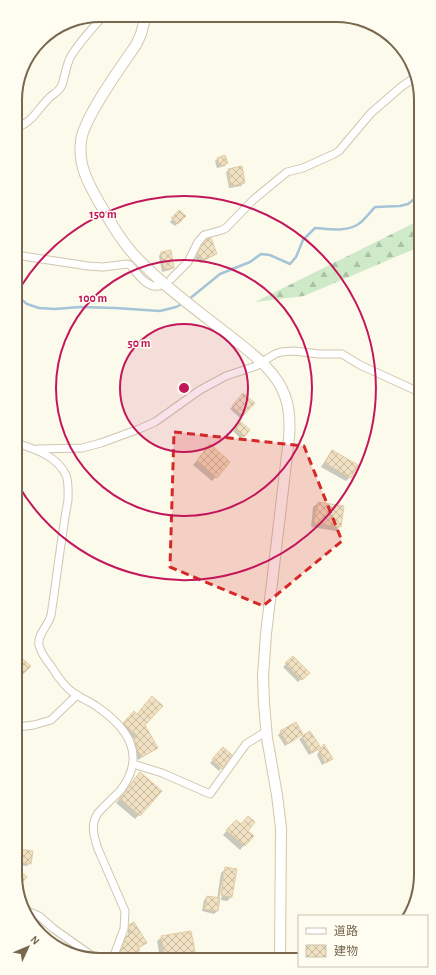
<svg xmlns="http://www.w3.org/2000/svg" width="436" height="975" font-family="'Alegreya Sans','Noto Sans JP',sans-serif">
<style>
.forest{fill:url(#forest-firs)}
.shadow{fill:#0003}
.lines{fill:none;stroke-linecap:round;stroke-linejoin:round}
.stream{stroke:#a6c4d8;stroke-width:2.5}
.building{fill:url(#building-cross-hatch);stroke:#e3cca4}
.street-casing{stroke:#cfc6b0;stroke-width:9}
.secondary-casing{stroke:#d2c7ae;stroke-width:12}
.street{stroke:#fff;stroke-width:7}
.secondary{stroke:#fff;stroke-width:10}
.marked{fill:#d62828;fill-opacity:0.2;stroke:#d62828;stroke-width:3;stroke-dasharray:8 5;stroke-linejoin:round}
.ring{fill:none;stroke:#c2185b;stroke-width:2}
.rim{fill:none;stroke:#78674e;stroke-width:2}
.centre{fill:#c2185b;stroke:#fffdf2;stroke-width:2}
.ring-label{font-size:12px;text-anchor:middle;font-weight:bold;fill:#c2185b;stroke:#fffdf2;stroke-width:3;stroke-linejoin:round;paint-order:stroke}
</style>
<defs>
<pattern id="forest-firs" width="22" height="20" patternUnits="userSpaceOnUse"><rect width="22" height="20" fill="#ceeac9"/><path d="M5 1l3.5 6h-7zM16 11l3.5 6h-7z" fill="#acc1a5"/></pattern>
<pattern id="building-cross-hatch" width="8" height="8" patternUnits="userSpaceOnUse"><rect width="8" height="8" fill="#f1e1c3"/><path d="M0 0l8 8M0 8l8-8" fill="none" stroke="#c8baa1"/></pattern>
</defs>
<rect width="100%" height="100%" fill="#fcfaeb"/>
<path class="forest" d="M419,222v25l-115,49 -49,6 157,-78z"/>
<g class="shadow">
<path d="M217,159l10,4 -2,3 -8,2 -2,-7z"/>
<path d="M229,170l15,13 -3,3 -12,2 -3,-16z"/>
<path d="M179,211l6,5 -10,10 -5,-4z"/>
<path d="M204,243l12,11 -15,9 -6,-5 5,-9z"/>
<path d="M161,253l12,14 -3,3 -8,2 -3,-16z"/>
<path d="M243,394l10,9 -13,15 -10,-9z"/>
<path d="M241,423l8,7 -8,9 -8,-8z"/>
<path d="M206,450l10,27 -4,4 -19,-16z"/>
<path d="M332,451l18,26 -4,4 -25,-14 7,-11z"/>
<path d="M318,503l22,23 -4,5 -25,-4 2,-20z"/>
<path d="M17,655l12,11 -11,12h-1z"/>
<path d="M293,657l15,16 -10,9 -15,-15z"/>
<path d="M131,716l13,9 13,22 -19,13 -4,-8 -3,-8 4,-4 -14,-13z"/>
<path d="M281,732l21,2 -17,12 -7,-11z"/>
<path d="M310,732l7,18 -8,5 -10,-16z"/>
<path d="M223,748l-2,20 -2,3 -9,-8z"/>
<path d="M321,748l11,10 -10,7 -5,-10z"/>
<path d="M140,773l-1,42 -4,4 -19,-16z"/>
<path d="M232,825l14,6 6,5 -12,14 -17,-15z"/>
<path d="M20,850l10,13 -3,3 -9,-1v-13z"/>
<path d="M226,868l6,28 -5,5 -6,-1 5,-28h-2l-7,39 -3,3 -12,-3 2,-11 3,-3 10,2 4,-26z"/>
<path d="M130,926l16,17 -8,6 -8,9h-9l-3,-2 6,-15 5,-6 -2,-6z"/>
<path d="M162,937l32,15 -4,4 -11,2h-19l-3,-17z"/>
</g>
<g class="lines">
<g class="stream">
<path d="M16,295l11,9 12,4 16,1 25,-2 35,1 45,3 16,-4 8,-4"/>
<path d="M188,300l32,-26 30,-12 11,-8 9,1 20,9 6,-7 7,-17 12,-12c14,1 29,4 42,-3 7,-4 13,-13 18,-18l25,-1 8,-2 10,-8"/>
</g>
</g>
<g class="building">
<path d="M225,155l3,8 -8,3 -3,-8z"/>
<path d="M242,166l3,17 -14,3 -3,-17z"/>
<path d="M179,210l7,6 -8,8 -7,-6z"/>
<path d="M211,238l6,16 -10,4 -3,3 -7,-6 5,-10 5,-6z"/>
<path d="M171,250l3,18 -10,1 -3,-17z"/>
<path d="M243,393l12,10 -12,13 -11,-10z"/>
<path d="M240,421l10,9 -6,7 -9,-9z"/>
<path d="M210,444l20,18 -13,16 -20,-18z"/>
<path d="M332,450l26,15 -7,13 -26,-15z"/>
<path d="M318,502l26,4 -3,21 -27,-4z"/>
<path d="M17,654l14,12 -10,10 -4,-3z"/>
<path d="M293,656l17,17 -8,7 -17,-17z"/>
<path d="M152,696l11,10 -18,19 13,23 -16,9 -5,-8 -3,-10 5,-2 -16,-14 11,-12 3,3z"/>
<path d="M296,722l7,12 -15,10 -8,-13z"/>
<path d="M310,731l11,17 -9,5 -10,-17z"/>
<path d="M324,744l9,15 -8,4 -6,-12z"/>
<path d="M223,747l9,8 -10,14 -10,-10z"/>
<path d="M140,772l22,19 -22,25 -20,-18z"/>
<path d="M248,816l7,6 -7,9 6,5 -9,10 -19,-16 10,-10 5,4z"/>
<path d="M19,849l14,2 -2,13 -13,-2z"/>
<path d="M225,867l12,2 -5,28 -11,-2z"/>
<path d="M18,869l9,8 -9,10z"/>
<path d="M207,896l13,2 -2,13 -14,-2z"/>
<path d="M134,922l13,21 -9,5 2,2 -7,8h-7l-6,-5 6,-16 5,-5 -2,-3v-4z"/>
<path d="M191,931l4,21 -30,5 -4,-21z"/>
</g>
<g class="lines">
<g class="street-casing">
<g id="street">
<path d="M15,129c20,-9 20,-17 34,-31 4,-4 10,-6 13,-13 3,-9 4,-20 9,-29 9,-15 22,-28 33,-41"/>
<path d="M16,255l72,11 15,1 24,-3 3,1c8,9 16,23 29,21"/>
<path d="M171,279l17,-17 10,-20 6,-7 18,-5 4,-2 27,-28 34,-28 16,-4 31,-14 5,-3 32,-38 30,-26 16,-11"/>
<path d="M16,443c19,6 41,13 50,32 3,8 2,17 2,25 -7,38 -11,77 -17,115 -2,10 -14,19 -12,30 2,8 7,15 12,21 6,10 13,21 24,28 6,4 14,7 21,12 31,21 52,49 24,85 -7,7 -15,14 -22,22 -8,11 -4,24 0,36l27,62 -1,18 -11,29"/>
<path d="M38,449l44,-1 19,-5 38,-14 16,-7 45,-32 26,-14 30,-10 19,-12 6,-2 13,-1 25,3h23l18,11 59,27"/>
<path d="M17,727l17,-2 17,-5 26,-25"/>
<path d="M133,764l29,9 48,21 36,-50 16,-10"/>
<path d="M27,911l12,5 15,13 41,29"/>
</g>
</g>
<g class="secondary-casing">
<path id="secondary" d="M146,15l-5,19 -5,11c-14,20 -53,74 -55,96 -3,25 7,42 19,63 12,21 24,42 42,59 26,27 59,50 88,73 21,17 46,34 55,60 5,13 5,28 4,42l-23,196 -3,42 1,27 3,35 10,57 4,33 -1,129"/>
</g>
<use href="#street" class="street"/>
<use href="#secondary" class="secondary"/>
</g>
<path class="marked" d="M174,432l130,14 38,95 -79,65 -93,-39z"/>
<circle cx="184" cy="388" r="64" fill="#c2185b" fill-opacity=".12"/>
<g class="ring">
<circle cx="184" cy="388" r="64"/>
<circle cx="184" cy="388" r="128"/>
<path d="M16 295A192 192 0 1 1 17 483"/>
</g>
<path d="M0 0H436V975H0ZM100 22H336A78 78 0 0 1 414 100V875A78 78 0 0 1 336 953H100A78 78 0 0 1 22 875V100A78 78 0 0 1 100 22Z" fill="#fffdf2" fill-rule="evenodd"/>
<path class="rim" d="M100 22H336A78 78 0 0 1 414 100V875A78 78 0 0 1 336 953H100A78 78 0 0 1 22 875V100A78 78 0 0 1 100 22Z"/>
<circle cx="184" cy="388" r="6" class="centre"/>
<g class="ring-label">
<text x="103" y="218">150 m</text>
<text x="93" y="302">100 m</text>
<text x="139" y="347">50 m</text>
</g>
<rect x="298" y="915" width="130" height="52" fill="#fffdf2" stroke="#c9c1b0"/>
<rect x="306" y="928" width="20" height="6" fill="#ffffff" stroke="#c9c1b0"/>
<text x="334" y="935" font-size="12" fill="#78674e">道路</text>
<rect x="306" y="945" width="20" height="12" fill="url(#building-cross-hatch)" stroke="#c9c1b0"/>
<text x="334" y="955" font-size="12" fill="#78674e">建物</text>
<g transform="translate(28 947) rotate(46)" stroke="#fffdf2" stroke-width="3" paint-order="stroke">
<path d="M0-3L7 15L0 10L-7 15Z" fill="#78674e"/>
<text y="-6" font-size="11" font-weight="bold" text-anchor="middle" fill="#78674e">N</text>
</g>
</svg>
